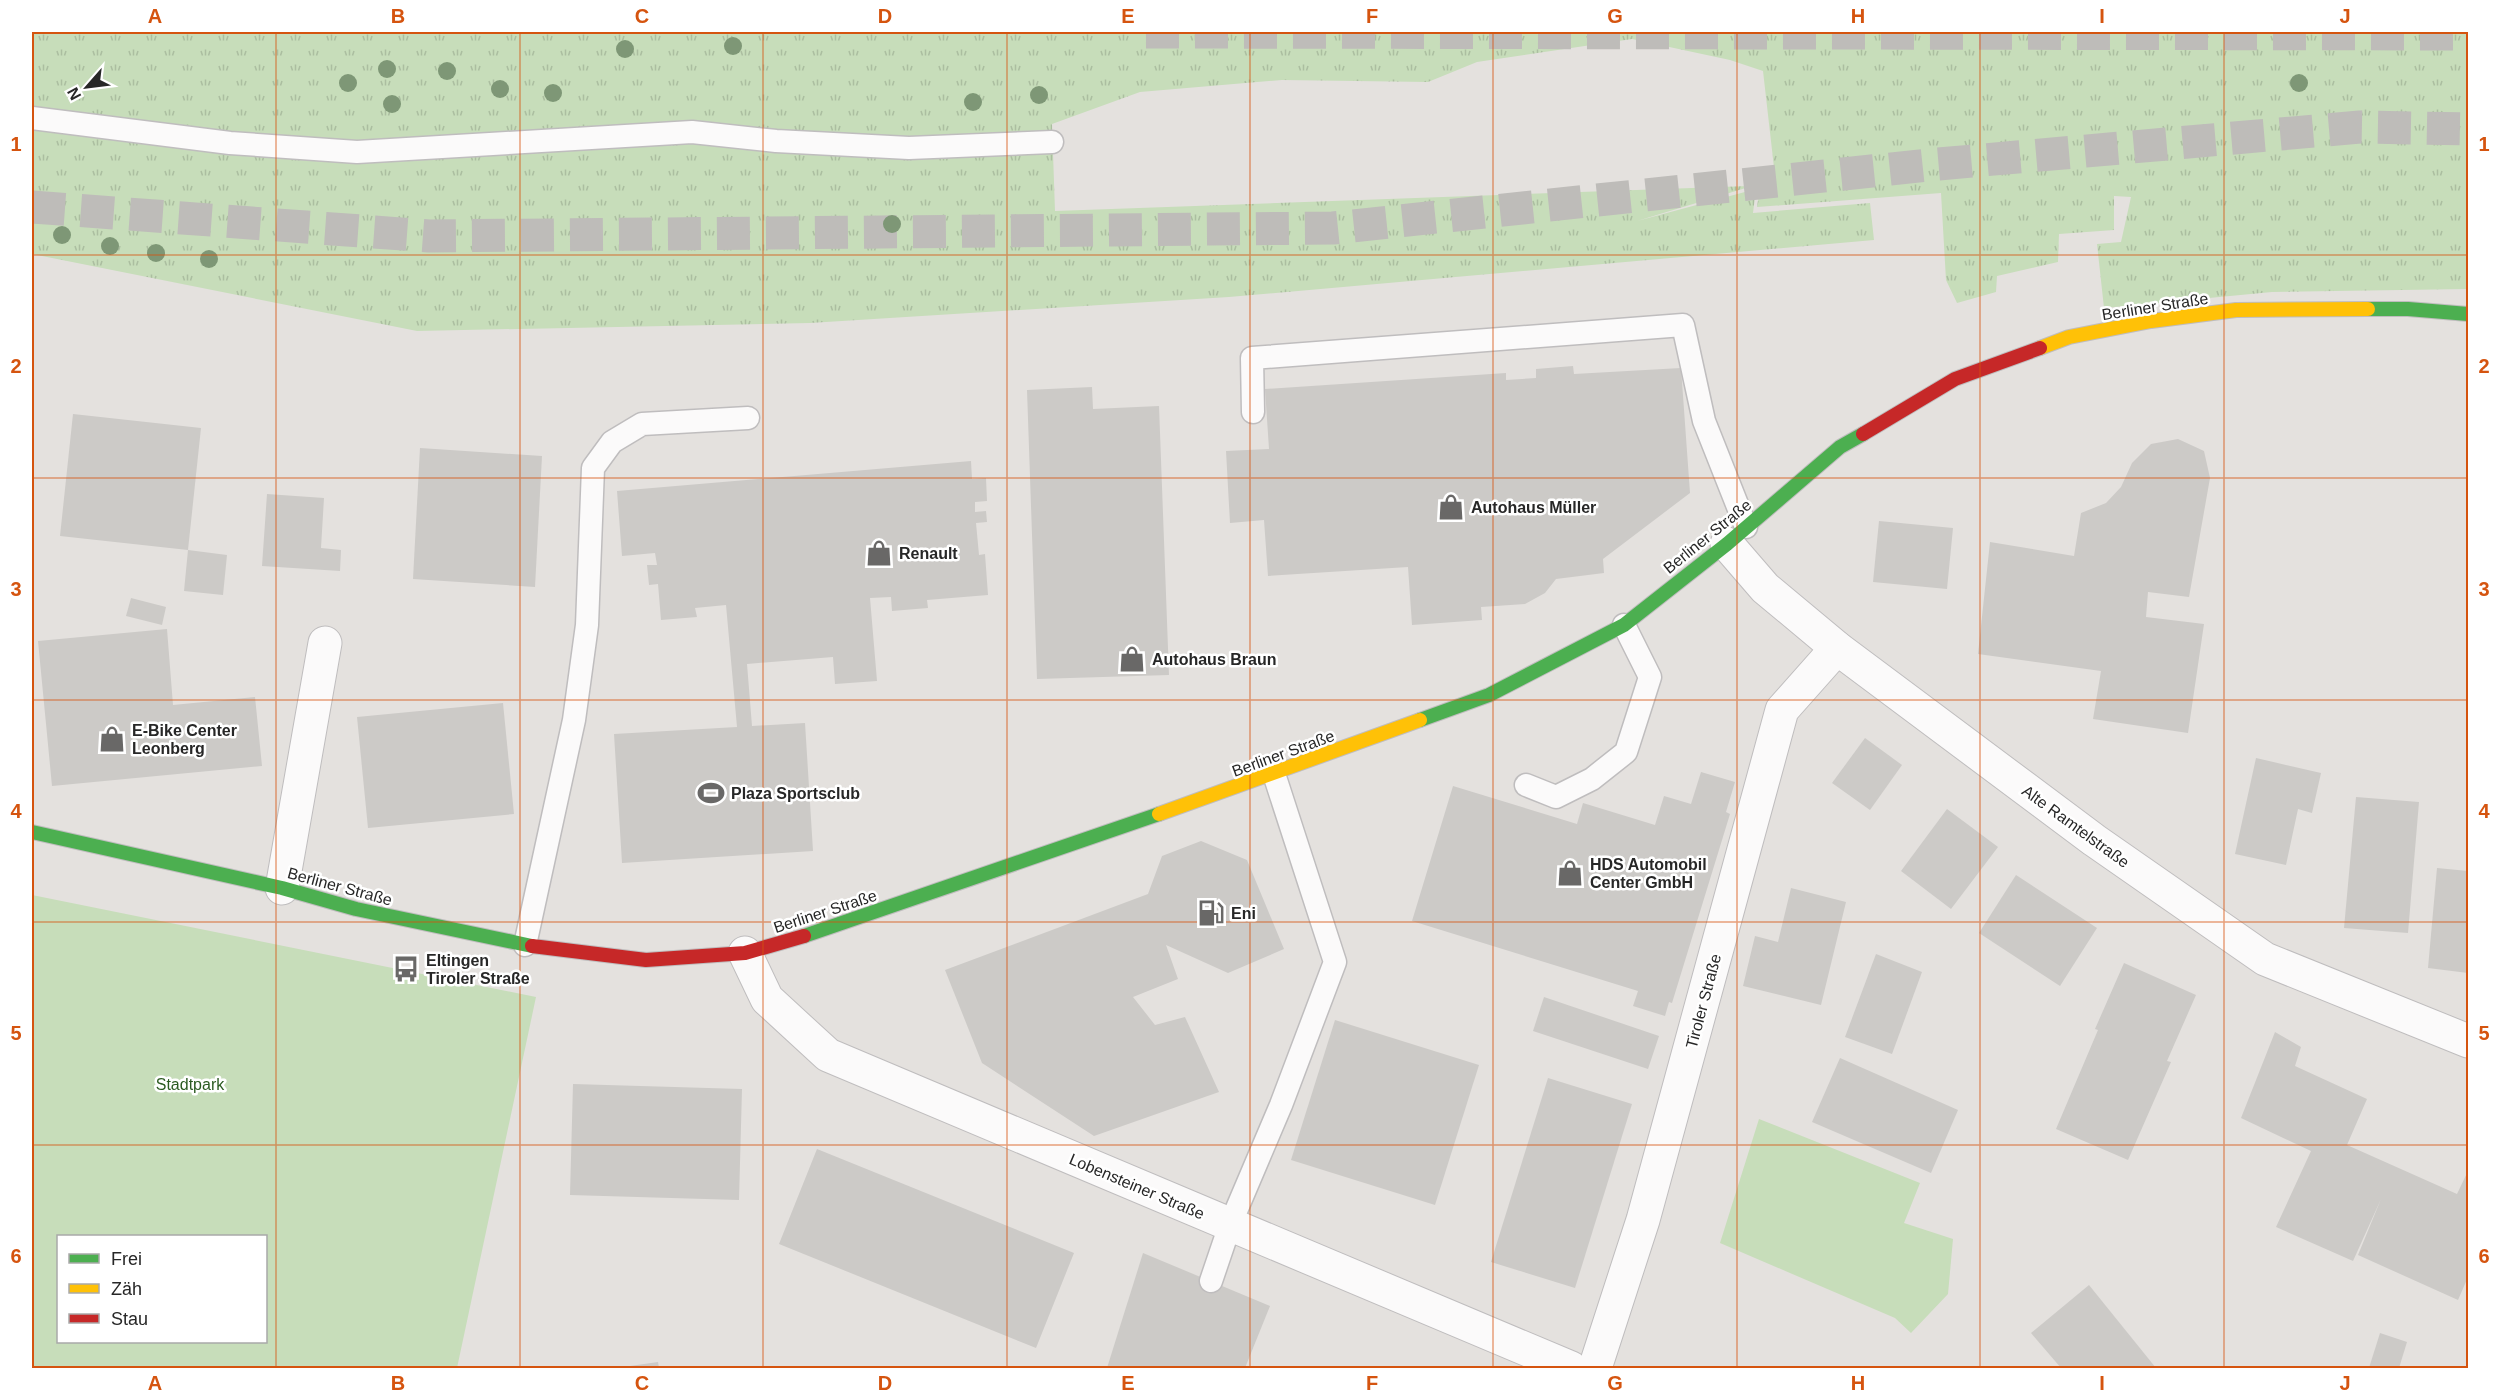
<svg xmlns="http://www.w3.org/2000/svg" width="2500" height="1400" font-family="Arial,sans-serif">
<style>
.grass{fill:url(#grass-tufts);fill-rule:evenodd}
.park{fill:#c7ddba;fill-rule:evenodd}
.building{fill:#cccac7}
.lines{fill:none;stroke-linecap:round;stroke-linejoin:round}
.highway-tunnel{stroke:#bebcb9;stroke-width:33;stroke-dasharray:33 16;stroke-linecap:butt}
.lane-casing{stroke:#bfbdbe;stroke-width:25}
.street-casing{stroke:#bfbdbe;stroke-width:35}
.fast-casing{stroke:#bfbdbe;stroke-width:16}
.slow-casing{stroke:#bfbdbe;stroke-width:16}
.jam-casing{stroke:#bfbdbe;stroke-width:16}
.lane{stroke:#fbfafa;stroke-width:22}
.street{stroke:#fbfafa;stroke-width:33}
.fast{stroke:#4caf50;stroke-width:14}
.slow{stroke:#ffc107;stroke-width:14}
.jam{stroke:#c62828;stroke-width:14}
.tree{fill:#7e9776}
.grid{fill:none;stroke:#d5540f;stroke-width:1.5;stroke-opacity:0.55}
.labels{text-anchor:middle;stroke-width:5;stroke-linejoin:round;paint-order:stroke}
.street-label{font-size:16px;fill:#272727;stroke:#fff}
.poi-label{font-size:16px;font-weight:bold;fill:#272727;stroke:#fff;text-anchor:start}
.park-label{font-size:16px;fill:#2b5a21;stroke:#fff}
.neatline{fill:none;stroke:#d5540f;stroke-width:2}
.grid-label{font-size:20px;text-anchor:middle;font-weight:bold;fill:#d5540f}
</style>
<defs>
<pattern id="grass-tufts" width="24" height="20" patternUnits="userSpaceOnUse" patternTransform="scale(1.5)"><rect width="24" height="20" fill="#c7ddba"/><path d="M3 7l-1-3M5 7V3M7 7l1-3M15 17l-1-3M17 17v-4M19 17l1-3" fill="none" stroke="#abbea0"/></pattern>
</defs>
<rect width="100%" height="100%" fill="#e4e1de"/>
<path class="grass" d="M32,32h2436v257l-196,3 -168,16 -7,-64 24,-2 10,-45 -17,-1v34l-55,4 -1,28 -61,14 -1,16 -39,11 -11,-23 -5,-87 -184,14 3,-20h-11l-112,34 119,-32 -3,24 117,-10 4,37 -645,57 -419,26 -393,8 -385,-77zM1632,39l98,21 33,11 13,114 -721,26 -3,-87 88,-32 142,-12 146,2 49,-20z"/>
<g class="park">
<path d="M32,895l504,102 -79,371h-425zM58,1236h208v106h-208z"/>
<path d="M1759,1119l161,64 -16,40 49,16 -5,55 -37,39 -16,-15 -175,-75z"/>
</g>
<g class="building">
<path d="M1573,366l1,8 107,-6 9,125 -87,66 1,14 -48,6 -11,14 -20,11 -44,3 1,13 -70,5 -4,-58 -140,9 -4,-56 -34,3 -4,-72 43,-2 -4,-60 241,-16v7l30,-2v-9z"/>
<path d="M1092,387l1,22 66,-3 10,269 -132,4 -10,-289z"/>
<path d="M73,414l128,14 -13,122 -128,-14z"/>
<path d="M2178,439l26,12 6,27 -21,119 -41,-5 -2,25 58,7 -16,109 -95,-14 8,-48 -123,-17 12,-112 84,14 7,-43 25,-10 15,-16 11,-24 19,-19z"/>
<path d="M420,448l122,8 -7,131 -122,-8z"/>
<path d="M971,461l1,18 14,-1 1,23 -12,1v10l11,-1 1,11 -11,1 3,32 6,-1 3,41 -61,5 1,8 -36,3 -1,-14 -21,1 7,83 -42,3 -2,-27 -86,7 5,62 53,-3 8,128 -191,12 -8,-129 123,-7 -11,-122 -31,3 2,9 -36,3 -3,-36 -9,1 -2,-20h10l-2,-12 -33,3 -5,-65z"/>
<path d="M267,494l57,4 -3,50 20,2 -1,21 -78,-5z"/>
<path d="M1879,521l74,7 -6,61 -74,-7z"/>
<path d="M188,550l39,5 -4,40 -39,-4z"/>
<path d="M131,598l35,9 -4,18 -36,-9z"/>
<path d="M167,629l6,76 82,-8 7,69 -210,20 -14,-145z"/>
<path d="M503,703l11,111 -146,14 -11,-111z"/>
<path d="M1865,738l37,27 -32,45 -38,-27z"/>
<path d="M2256,758l65,15 -9,40 -14,-4 -12,56 -51,-11z"/>
<path d="M1701,772l34,10 -9,30 4,2 -58,189 -3,-1 -4,14 -32,-10 5,-15 -226,-70 41,-135 124,38 6,-21 72,22 9,-29 27,8z"/>
<path d="M2356,797l63,5 -11,131 -64,-5z"/>
<path d="M1947,809l51,38 -47,62 -50,-38z"/>
<path d="M1201,841l46,19 37,89 -56,24 -62,-28 12,34 -45,18 22,28 30,-8 34,75 -125,44 -112,-73 -37,-93 203,-76 14,-38z"/>
<path d="M2437,868l31,3v102l-40,-5z"/>
<path d="M2016,875l81,53 -37,58 -81,-53z"/>
<path d="M1791,888l55,14 -25,103 -78,-19 12,-50 23,6z"/>
<path d="M1876,954l46,18 -30,82 -47,-17z"/>
<path d="M2124,963l72,32 -29,66 4,1 -43,98 -72,-31 42,-99 -3,-1z"/>
<path d="M1544,997l115,39 -11,33 -115,-38z"/>
<path d="M1335,1020l144,45 -44,140 -144,-45z"/>
<path d="M2275,1032l26,15 -6,19 72,33 -20,46 110,49 11,-23v106l-10,23 -100,-45 23,-56 -28,62 -77,-34 35,-76 -70,-33z"/>
<path d="M1840,1058l118,52 -27,63 -119,-51z"/>
<path d="M1548,1078l84,26 -57,184 -84,-26z"/>
<path d="M573,1084l169,5 -3,111 -169,-5z"/>
<path d="M817,1149l257,104 -38,95 -257,-104z"/>
<path d="M1143,1253l127,53 -25,62h-138z"/>
<path d="M2089,1285l67,83h-95l-30,-35z"/>
<path d="M2380,1333l27,9 -8,26h-30z"/>
<path d="M658,1362l1,6h-36v-1z"/>
</g>
<g class="lines">
<g class="highway-tunnel">
<path d="M1146,32l1322,2"/>
<path d="M32,207l397,29 904,-8 605,-64 422,-37 108,2"/>
</g>
<g class="lane-casing">
<g id="lane">
<path d="M32,118l198,25 127,9 335,-20 84,9 133,7 143,-6"/>
<path d="M1253,412l-1,-54 431,-33 21,96 42,106"/>
<path d="M1526,785l30,12 36,-18 34,-27 24,-75 -26,-52"/>
<path d="M525,945l49,-225 13,-95 6,-157 19,-26 30,-18 106,-6"/>
<path d="M1211,1281l19,-56 51,-120 54,-143 -61,-188"/>
</g>
</g>
<g class="street-casing">
<g id="street">
<path d="M1727,544l38,44 72,60 257,192 171,119 203,82"/>
<path d="M282,888l43,-245"/>
<path d="M745,953l22,46 61,56 743,313"/>
<path d="M1595,1368l48,-148 139,-510 55,-62"/>
</g>
</g>
<g class="fast-casing">
<g id="fast">
<path d="M2368,309h40l60,5"/>
<path d="M1420,720l69,-25 135,-70 103,-81 113,-97 23,-13"/>
<path d="M32,832l250,56 74,21 176,37"/>
<path d="M804,936l355,-122"/>
</g>
</g>
<g class="slow-casing">
<g id="slow">
<path d="M2040,348l29,-11 82,-16 85,-11 132,-1"/>
<path d="M1159,814l261,-94"/>
</g>
</g>
<g class="jam-casing">
<g id="jam">
<path d="M1863,434l92,-55 85,-31"/>
<path d="M532,946l114,14 99,-7 59,-17"/>
</g>
</g>
<use href="#lane" class="lane"/>
<use href="#street" class="street"/>
<use href="#fast" class="fast"/>
<use href="#slow" class="slow"/>
<use href="#jam" class="jam"/>
</g>
<g class="tree">
<circle cx="733" cy="46" r="9"/>
<circle cx="625" cy="49" r="9"/>
<circle cx="387" cy="69" r="9"/>
<circle cx="447" cy="71" r="9"/>
<circle cx="348" cy="83" r="9"/>
<circle cx="2299" cy="83" r="9"/>
<circle cx="500" cy="89" r="9"/>
<circle cx="553" cy="93" r="9"/>
<circle cx="1039" cy="95" r="9"/>
<circle cx="973" cy="102" r="9"/>
<circle cx="392" cy="104" r="9"/>
<circle cx="892" cy="224" r="9"/>
<circle cx="62" cy="235" r="9"/>
<circle cx="110" cy="246" r="9"/>
<circle cx="156" cy="253" r="9"/>
<circle cx="209" cy="259" r="9"/>
</g>
<path class="grid" d="M276,32v1336M520,32v1336M763,32v1336M1007,32v1336M1250,32v1336M1493,32v1336M1737,32v1336M1980,32v1336M2224,32v1336M32,255h2436M32,478h2436M32,700h2436M32,922h2436M32,1145h2436"/>
<defs>
<g id="shop-bare" transform="scale(2.07)"><path d="M-5-2.5h2.3a2.7 3.5 0 0 1 5.4 0H5L5.5 6h-11ZM-1.5-2.5h3a1.5 2.3 0 0 0-3 0Z" fill="#696867" stroke="#fff" stroke-width="2.5" paint-order="stroke"/></g>
<g id="stadium-bare" transform="scale(2.07)"><path d="M0-5a6.5 5 0 1 0 0 10a6.5 5 0 1 0 0-10ZM-3.5-1.8h7v3.6h-7Z" fill="#696867" stroke="#fff" stroke-width="2.5" paint-order="stroke"/></g>
<g id="fuel-bare" transform="scale(2.07)"><path d="M-5.5-6h7V0h2V4h1.3V-2.5L3-4.5l.8-.8L6-3V5H2.5V1h-1V6h-7ZM-4.2-4.7v3.2H.2V-4.7Z" fill="#696867" stroke="#fff" stroke-width="2.5" paint-order="stroke"/></g>
<g id="bus-bare" transform="scale(2.07)"><path d="M-5-6H5V4H4V6H2V4H-2V6H-4V4H-5ZM-3.5-4V0h7V-4ZM-3.5 1.2v1.5H-2V1.2ZM2 1.2v1.5H3.5V1.2Z" fill="#696867" stroke="#fff" stroke-width="2.5" paint-order="stroke"/></g>
</defs>
<g fill-rule="evenodd">
<use href="#shop-bare" x="1451" y="507"/>
<use href="#shop-bare" x="879" y="553"/>
<use href="#shop-bare" x="1132" y="659"/>
<use href="#shop-bare" x="112" y="739"/>
<use href="#stadium-bare" x="711" y="793"/>
<use href="#shop-bare" x="1570" y="873"/>
<use href="#fuel-bare" x="1211" y="913"/>
<use href="#bus-bare" x="406" y="969"/>
</g>
<g class="labels">
<g class="street-label">
<text transform="translate(2155 306) rotate(-9)" y="6">Berliner Straße</text>
<text transform="translate(1707 536) rotate(-39)" y="6">Berliner Straße</text>
<text transform="translate(1283 753) rotate(-20)" y="6">Berliner Straße</text>
<text transform="translate(2076 826) rotate(36)" y="6">Alte Ramtelstraße</text>
<text transform="translate(340 886) rotate(15)" y="6">Berliner Straße</text>
<text transform="translate(825 911) rotate(-18)" y="6">Berliner Straße</text>
<text transform="translate(1703 1001) rotate(-75)" y="6">Tiroler Straße</text>
<text transform="translate(1137 1186) rotate(23)" y="6">Lobensteiner Straße</text>
</g>
<g class="poi-label">
<text x="1471" y="513">Autohaus Müller</text>
<text x="899" y="559">Renault</text>
<text x="1152" y="665">Autohaus Braun</text>
<text x="132" y="736">E-Bike Center<tspan x="132" dy="18">Leonberg</tspan></text>
<text x="731" y="799">Plaza Sportsclub</text>
<text x="1590" y="870">HDS Automobil<tspan x="1590" dy="18">Center GmbH</tspan></text>
<text x="1231" y="919">Eni</text>
<text x="426" y="966">Eltingen<tspan x="426" dy="18">Tiroler Straße</tspan></text>
</g>
<g class="park-label">
<text x="190" y="1090">Stadtpark</text>
</g>
</g>
<rect width="2500" height="1400" fill="none" stroke="#ffffff" stroke-width="66"/>
<rect x="57" y="1235" width="210" height="108" fill="#ffffff" stroke="#a9a9a9" stroke-width="1.5"/>
<rect x="69" y="1254" width="30" height="9" fill="#4caf50" stroke="#a9a9a9" stroke-width="1.5"/>
<text x="111" y="1265" font-size="18" fill="#272727">Frei</text>
<rect x="69" y="1284" width="30" height="9" fill="#ffc107" stroke="#a9a9a9" stroke-width="1.5"/>
<text x="111" y="1295" font-size="18" fill="#272727">Zäh</text>
<rect x="69" y="1314" width="30" height="9" fill="#c62828" stroke="#a9a9a9" stroke-width="1.5"/>
<text x="111" y="1325" font-size="18" fill="#272727">Stau</text>
<g transform="translate(87 87) rotate(242)" stroke="#ffffff" stroke-width="4.5" paint-order="stroke">
<path d="M0-4.5L10 22L0 15L-10 22Z" fill="#272727"/>
<text y="-9" font-size="16" font-weight="bold" text-anchor="middle" fill="#272727">N</text>
</g>
<rect x="33" y="33" width="2434" height="1334" class="neatline"/>
<g class="grid-label">
<text x="155" y="23">A</text>
<text x="398" y="23">B</text>
<text x="642" y="23">C</text>
<text x="885" y="23">D</text>
<text x="1128" y="23">E</text>
<text x="1372" y="23">F</text>
<text x="1615" y="23">G</text>
<text x="1858" y="23">H</text>
<text x="2102" y="23">I</text>
<text x="2345" y="23">J</text>
<text x="16" y="151">1</text>
<text x="2484" y="151">1</text>
<text x="16" y="373">2</text>
<text x="2484" y="373">2</text>
<text x="16" y="596">3</text>
<text x="2484" y="596">3</text>
<text x="16" y="818">4</text>
<text x="2484" y="818">4</text>
<text x="16" y="1040">5</text>
<text x="2484" y="1040">5</text>
<text x="16" y="1263">6</text>
<text x="2484" y="1263">6</text>
<text x="155" y="1390">A</text>
<text x="398" y="1390">B</text>
<text x="642" y="1390">C</text>
<text x="885" y="1390">D</text>
<text x="1128" y="1390">E</text>
<text x="1372" y="1390">F</text>
<text x="1615" y="1390">G</text>
<text x="1858" y="1390">H</text>
<text x="2102" y="1390">I</text>
<text x="2345" y="1390">J</text>
</g>
</svg>
